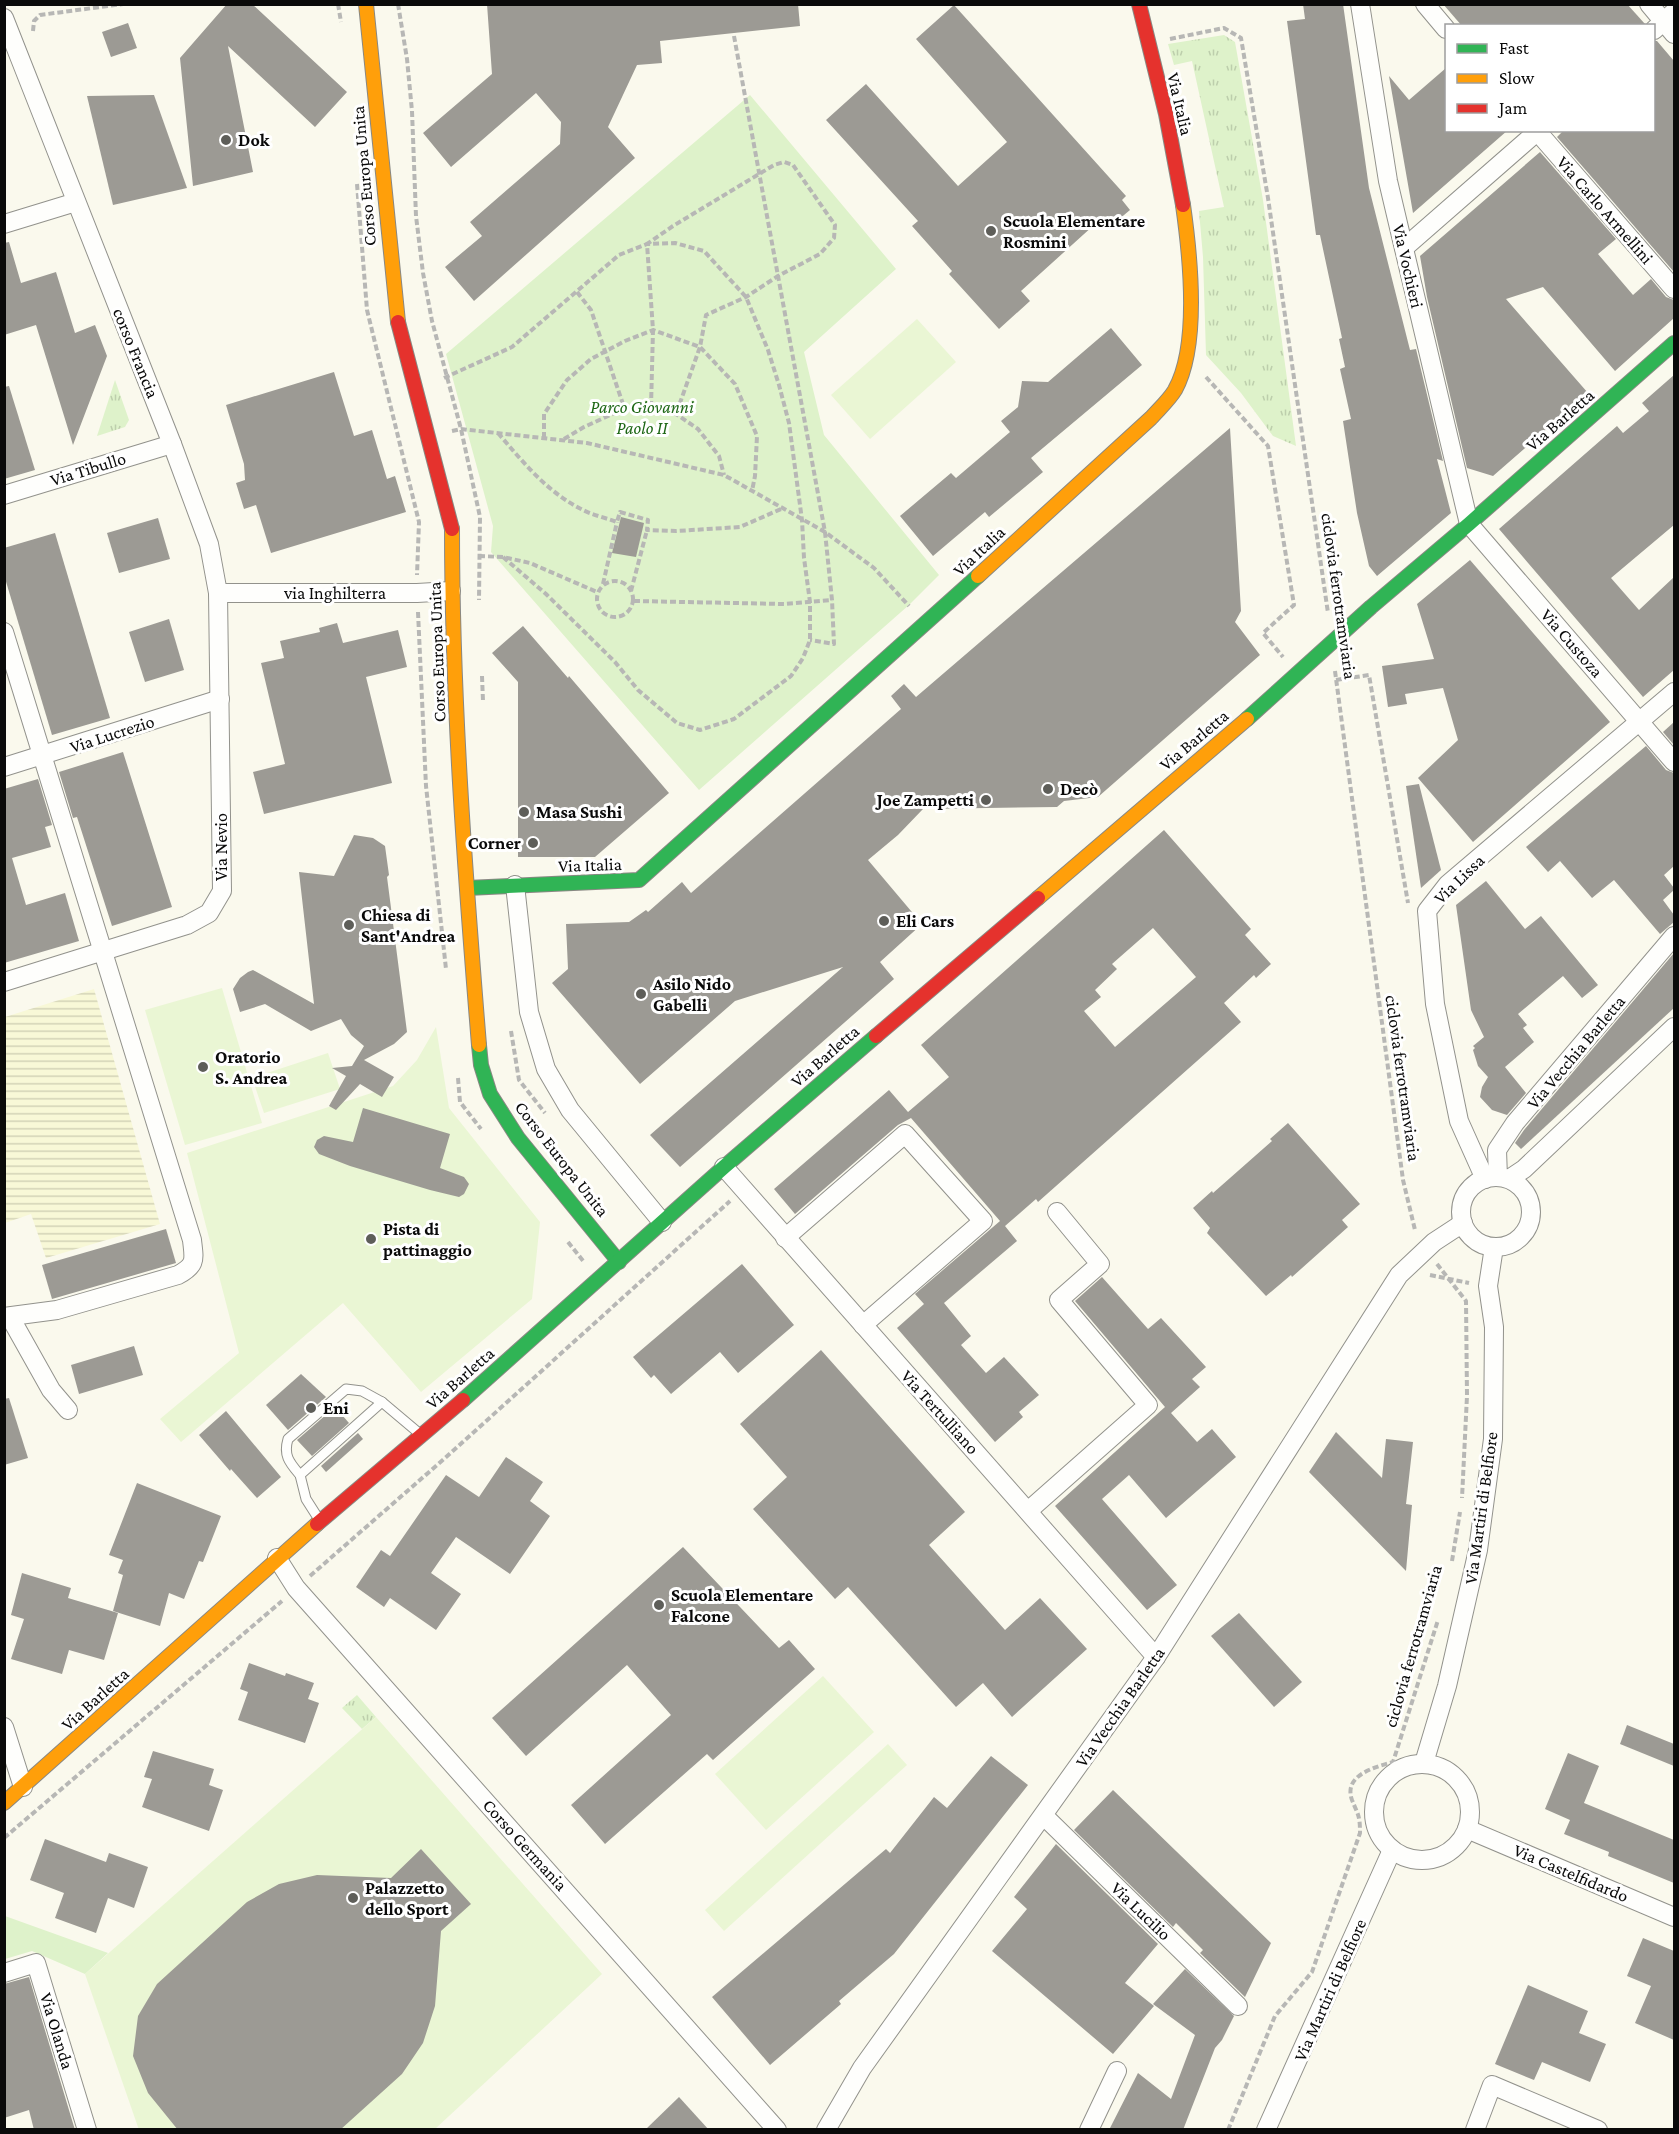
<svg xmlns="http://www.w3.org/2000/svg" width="1679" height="2134" font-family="'Crimson Pro',serif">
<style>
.farmland{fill:url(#farmland-rules)}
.grass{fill:url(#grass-tufts)}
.park{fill:#def2ca}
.pitch{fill:#eaf6d4}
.building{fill:#9c9a94;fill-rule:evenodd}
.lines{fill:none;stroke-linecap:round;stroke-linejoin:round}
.lane-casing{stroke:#92928c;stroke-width:11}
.street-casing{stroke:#92928c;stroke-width:20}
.fast-casing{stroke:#898883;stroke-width:16}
.slow-casing{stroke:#898883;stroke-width:16}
.jam-casing{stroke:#898883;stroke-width:16}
.path{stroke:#b7b7b5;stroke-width:4;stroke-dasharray:6 3;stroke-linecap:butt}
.lane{stroke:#fefefc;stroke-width:9}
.street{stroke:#fefefc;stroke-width:18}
.fast{stroke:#30b455;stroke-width:14}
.slow{stroke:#ff9f0a;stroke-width:14}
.jam{stroke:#e5322d;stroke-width:14}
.poi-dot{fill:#5e5e59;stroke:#fff;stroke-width:2}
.labels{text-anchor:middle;stroke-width:6;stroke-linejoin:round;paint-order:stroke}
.street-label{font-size:18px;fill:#0a0a0a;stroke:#fff}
.poi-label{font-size:18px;font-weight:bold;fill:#0a0a0a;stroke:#fff;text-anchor:start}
.park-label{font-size:18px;font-style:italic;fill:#1e6716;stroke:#fff}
</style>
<defs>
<pattern id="farmland-rules" width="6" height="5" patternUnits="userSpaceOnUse" patternTransform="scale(1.5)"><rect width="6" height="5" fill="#f8f8d7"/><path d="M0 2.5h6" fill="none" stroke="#d3d3b7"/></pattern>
<pattern id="grass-tufts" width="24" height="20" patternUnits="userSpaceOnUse" patternTransform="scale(1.5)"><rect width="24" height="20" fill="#def2ca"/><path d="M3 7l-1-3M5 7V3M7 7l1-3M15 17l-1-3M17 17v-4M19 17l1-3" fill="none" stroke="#bdceac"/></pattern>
</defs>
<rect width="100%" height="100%" fill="#faf9ed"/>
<path class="farmland" d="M94,989l66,235 -114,34 -15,-44 -26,9v-206z"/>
<g class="grass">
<path d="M1224,35l11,7 28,158 33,246 -23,-10 -32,-43 -35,-38 -3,-98 -4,-46 25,-4 -32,-146 -18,4 -6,-21z"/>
<path d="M115,380l14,40 -4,7 -28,9z"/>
<path d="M357,1695l19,22 -14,12 -20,-21z"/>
</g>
<g class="park">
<path d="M750,95l146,174 -92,83 20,83 115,140 -30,30 -210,185 -208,-238 2,-26 -47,-172z"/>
<path d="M5,1916l103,37 -23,21 -53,-23 -27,8z"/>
</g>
<g class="pitch">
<path d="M917,319l39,43 -86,77 -39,-44z"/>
<path d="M222,988l40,135 -77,22 -40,-135z"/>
<path d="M436,1027l13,81 91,114 -8,77 -111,93 -78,-89 -162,139 -21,-23 79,-66 -52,-200 206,-67 24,-26z"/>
<path d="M328,1053l12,36 -76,24 -12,-35z"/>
<path d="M823,1676l51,56 -108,98 -51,-56z"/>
<path d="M376,1717l226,257 -167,155 -296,1 -54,-156z"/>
<path d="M888,1744l19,21 -183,166 -19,-21z"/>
</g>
<g class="building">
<path d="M227,4h25l95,88 -32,35 -87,-81 25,126 -60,14 -13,-128z"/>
<path d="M487,4h311l2,22 -140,15 2,22 -25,2 -29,62 27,31 -161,143 -29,-34 37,-31 -12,-14 90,-78 1,-22 -25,-29 -85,74 -28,-34 69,-59z"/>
<path d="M1303,4h40l26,184 41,162 6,-1 27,112 -6,-2 14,54 -74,63 -8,-10 -12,-53 -14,-92 8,-2 -11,-50 5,-2 -6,-28 3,-1 -22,-103h-4l-29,-214 18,-2z"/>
<path d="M1443,4h184l18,20 -183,2z"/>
<path d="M954,5l172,191 -4,4 8,10 -18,15 -8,-9 -83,75 9,10 -31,28 -50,-55 3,-3 -40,-45 6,-5 -92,-101 40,-36 92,102 49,-44 -91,-103z"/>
<path d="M128,23l9,25 -26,9 -9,-25z"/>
<path d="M1653,41h4l17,20v211l-117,-135 7,-7h89z"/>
<path d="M1446,68v62h62l-95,83 -24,-137 20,24z"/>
<path d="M154,95l33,93 -74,17 -26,-109z"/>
<path d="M1540,152l76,87 -18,15 35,41 18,-16 15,18 8,3v18l-59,53 -72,-84 -37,12 82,94 -95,83 -26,-8 -40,-171 -7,-41z"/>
<path d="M9,242l12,41 35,-11 19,61 20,-8 12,31 -34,89 -37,-120 -32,10v-92z"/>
<path d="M1111,328l31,37 -111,93 12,14 -54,45 -4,-5 -52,44 -33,-40 51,-43 5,5 54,-46 -9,-11 17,-14 4,-26 26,1z"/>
<path d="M334,372l20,64 18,-6 15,49 8,-3 11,36 -135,41 -15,-48 -12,4 -8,-26 9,-3 -1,-16 -18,-59z"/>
<path d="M1674,375v150l-63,53 28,32 35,-33v93l-31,27 -144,-168 118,-103 6,7 26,-22 -7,-8z"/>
<path d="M9,386l26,84 -31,9v-92z"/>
<path d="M1230,428l11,183 -6,11 25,33 -162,142 -34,4 -7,6 -134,2 -25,26 -30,25 54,64 -42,38 14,17 -214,188 -30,-32 193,-168 -108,34 -95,83 -88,-101 16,-14 -2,-45 63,-2 17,-12 2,2 34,-30 9,11 210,-184 -10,-13 13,-12 12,13z"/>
<path d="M621,517l23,6 -8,34 -24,-4z"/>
<path d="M158,518l12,41 -51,14 -12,-40z"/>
<path d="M55,533l55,185 -58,17 -48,-160v-27z"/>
<path d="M1470,560l140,162 -137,120 -55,-64 40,-38 -15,-52 -38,6 2,10 -19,3 -6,-41 52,-7 -17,-55z"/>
<path d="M169,619l15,51 -39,12 -16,-50z"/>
<path d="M337,623l6,20 55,-13 9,37 -41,10 26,106 -128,31 -11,-42 32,-8 -24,-101 23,-5 -4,-17 40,-9 -1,-4z"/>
<path d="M523,626l45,52 1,-2 100,117 -74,64h-77v-175l-26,-29z"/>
<path d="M1674,722v23l-11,-13z"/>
<path d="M1646,746l20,24 8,3v93l-10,9 10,13v2l-11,10 11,15v7l-14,12 -46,-54 -22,18 -32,-37 -12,11 -22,-25z"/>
<path d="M123,752l49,155 -60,19 -35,-109 -4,1 -14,-46z"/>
<path d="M38,779l14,46 -7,2 6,20 -39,11 14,47 39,-12 14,48 -75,22v-174z"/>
<path d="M1419,784l22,86 -20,18 -15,-102z"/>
<path d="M1164,830l87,99 -6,6 26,29 -15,14 -2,-3 -30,28 17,19 -203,180 -2,-3 -31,27 12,15 -73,62 27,33 -10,9 25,28 18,-16 35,38 -20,17 4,5 -28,25 -98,-114 27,-24 -9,-10 85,-73 -89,-103 -13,7 -103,89 -21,-25 115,-99 19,22 41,-35 -28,-32zM1153,928l43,49 -81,70 -31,-36 17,-14 -6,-7 22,-21 -5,-5z"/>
<path d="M354,835l19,3 12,8 4,29 -2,2 20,155 -13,12 -30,16 30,17 -12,20 -22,-13 -24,26 -7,-4 17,-30 -14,-8 20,-2 12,-20 -13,-11 -10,-16 -30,12 -46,-27 -25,8 -7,-23 7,-11 8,-6 5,-2 61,34 -15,-132 35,4z"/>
<path d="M1486,881l39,48 16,-13 57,69 -16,13 -19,-22 -45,38 9,11 -4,3 11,14 -29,25 21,26 -19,22 -15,-5 -12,-13 2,-10 6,-10 -10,-11 -5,-16 2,-2 -2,-2 11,-9 -13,-27 -15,-105z"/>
<path d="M1674,953v55l-153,141 -6,-6 9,-13z"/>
<path d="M363,1108l87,26 -10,34 24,9 5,7 -5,10 -5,3 -29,-7 -80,-24 -31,-12 -5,-7 3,-7 7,-4 29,6z"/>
<path d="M1288,1123l72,81 -18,16 6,7 -56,50 -1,-2 -25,21 -59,-63 3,-5 -17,-20 19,-17 1,2 59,-52 -2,-2z"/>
<path d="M166,1229l10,34 -124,36 -10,-34z"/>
<path d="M742,1264l52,61 -56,48 -18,-21 -49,42 -17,-19 -3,3 -18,-21z"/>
<path d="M1102,1277l46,52 13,-11 45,49 -14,12 8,8 -29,26 26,29 15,-13 24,28 -70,61 -37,-43 -27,24 75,86 -30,25 -92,-104 110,-99 -90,-106z"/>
<path d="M134,1346l9,29 -64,19 -8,-29z"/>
<path d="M821,1350l144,162 -36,33 76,85 35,-32 47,51 -75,68 -29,-34 -27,24 -108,-120 -13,12 -82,-90 34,-32 -47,-53z"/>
<path d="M301,1374l25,23 -38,33 -22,-25z"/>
<path d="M9,1398l19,60 -24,7v-66z"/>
<path d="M335,1407l14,16 -37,33 -15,-16z"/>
<path d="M226,1411l55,66 -24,21 -26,-29 -1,2 -31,-36z"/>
<path d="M1336,1432l46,46 4,-39 27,3 -7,62 6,1 -6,66 -97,-99z"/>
<path d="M358,1433l5,6 -37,33 -5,-6z"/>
<path d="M506,1457l37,25 -13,19 20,15 -40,58 -54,-37 -25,36 30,21 -25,36 -46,-32 -6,9 -28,-20 25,-37 9,6 56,-81 33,22z"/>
<path d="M137,1483l84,33 -18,46 -4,-1 -15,38 -15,-6 -9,33 -47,-15 10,-36 -5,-2 5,-13 -14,-5z"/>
<path d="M683,1547l96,101 10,-8 26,29 -102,91 -6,-6 -102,90 -34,-39 100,-90 -44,-50 -101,91 -34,-38z"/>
<path d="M22,1573l49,15 -3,10 50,15 -14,47 -35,-10 -7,24 -51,-15 13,-40 -13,-4z"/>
<path d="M1239,1613l63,69 -28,25 -63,-71z"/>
<path d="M249,1663l36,13 1,-3 28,10 -6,16 11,4 -14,40 -67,-23 10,-28 -8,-3z"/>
<path d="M1627,1725l47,19v22l-54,-22z"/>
<path d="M153,1751l61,18 -5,16 14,5 -14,41 -67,-24 10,-28 -8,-2z"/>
<path d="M1568,1753l31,13 -15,37 90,37v43l-66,-27 1,-4 -45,-18 6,-14 -25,-11z"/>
<path d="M991,1756l37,29 -134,169 -55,47 2,3 -71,61 -58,-68 174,-148 4,4 44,-56 13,11z"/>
<path d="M1113,1790l158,153 -26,54 -45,-44 3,-3 -27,-27 -3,4 -99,-97z"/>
<path d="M45,1839l61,23 3,-9 39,14 -14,41 -26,-10 -12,35 -41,-15 9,-25 -34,-13z"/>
<path d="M1056,1844l102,100 -33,39 29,23 -41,48 -121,-103 35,-42 -13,-12z"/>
<path d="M421,1849l50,55 -30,27 -6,75 -12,37 -21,31 -62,56h-162l-30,-37 -15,-37 5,-40 19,-32 90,-82 32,-18 38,-9 74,3z"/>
<path d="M1643,1938l31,13v89l-39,-17 16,-37 -24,-10z"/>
<path d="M1185,1969l49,47 -12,24 -7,8 -32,82h-74l29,-57 33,26 24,-64 -42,-31z"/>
<path d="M29,1977l46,153h-41l-5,-20 -25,8v-134z"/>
<path d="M1528,1985l60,26 -9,22 27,11 -16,38 -48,-20 -8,18 -39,-16z"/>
<path d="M679,2097l30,33h-64z"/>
</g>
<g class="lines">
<g class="lane-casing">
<g id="lane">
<path d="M300,1475c-10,-12 -17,-19 -12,-36l58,-50 16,2 20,11"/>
<path d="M320,1521l-14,-22 -6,-24 82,-73 38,32"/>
</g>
</g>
<g class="street-casing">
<g id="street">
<path d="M1360,4l28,177 81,343 205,238"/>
<path d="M1425,4l21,25"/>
<path d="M1649,4l25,30"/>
<path d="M4,18l168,426 37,100 9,49 4,298 -13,22 -22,12 -183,57"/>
<path d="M1654,30l20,-18"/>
<path d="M1536,130l138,159"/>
<path d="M4,224l72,-22"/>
<path d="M1404,248l135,-118"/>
<path d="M4,495l168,-51"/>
<path d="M218,593h199l34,-2"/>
<path d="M4,632l188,608c2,19 5,25 -14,35l-121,35 -53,7"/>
<path d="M4,767l216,-68"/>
<path d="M515,885l14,127 17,57 24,41 92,112"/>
<path d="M724,1167l432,490"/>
<path d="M1498,1177l-1,-27 18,-27 159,-187"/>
<circle cx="1496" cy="1212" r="35"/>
<path d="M1485,1179l-26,-58 -24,-117 -8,-93 21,-27 226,-192"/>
<path d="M1509,1179l15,-10 150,-142"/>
<path d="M785,1238l120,-104 78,87 -120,104"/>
<path d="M10,1317l41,73 17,20"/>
<path d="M1028,1511l120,-106 -89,-105 41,-36 -43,-52"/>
<path d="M277,1558l19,30 481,542"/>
<path d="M4,1727l19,60"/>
<path d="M1424,1763l23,-77 31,-136 15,-111 1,-112 -6,-41 6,-39"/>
<circle cx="1422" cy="1812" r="48"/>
<path d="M1044,1816l194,190"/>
<path d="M1467,1829l207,88"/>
<path d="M4,1973l32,-10 51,167"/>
<path d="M826,2130l36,-62 294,-411 243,-382 35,-33 29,-19"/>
<path d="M1089,2130l28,-59"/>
<path d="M1266,2130l126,-280"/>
<path d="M1475,2130l17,-45 106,45"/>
</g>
</g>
<g class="fast-casing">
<g id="fast">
<path d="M1247,719l124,-112 98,-83 205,-181"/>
<path d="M467,888l172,-8 339,-304"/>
<path d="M479,1045l2,20 9,29 28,44 101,124"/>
<path d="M463,1400l261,-233 152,-131"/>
</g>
</g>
<g class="slow-casing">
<g id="slow">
<path d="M366,4l32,318"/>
<path d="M452,529c0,172 13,344 27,516"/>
<path d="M978,576l173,-158c8,-9 18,-18 24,-28 25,-45 15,-136 8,-185"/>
<path d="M1038,898l209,-179"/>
<path d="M4,1803l313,-279"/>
</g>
</g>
<g class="jam-casing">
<g id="jam">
<path d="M1139,4l27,110 17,91"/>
<path d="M398,322l54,207"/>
<path d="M876,1036l162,-138"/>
<path d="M317,1524l146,-124"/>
</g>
</g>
<g class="path">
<path d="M338,4l3,18"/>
<path d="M398,4l9,55 5,52 4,105 7,57 9,48 29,108 19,88 -1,83"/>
<path d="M33,31l1,-10 6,-6 83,-11"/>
<path d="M734,36l91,496 7,68 2,44 -24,-4"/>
<path d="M1170,39l54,-11 17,10 27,160 60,415"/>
<path d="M357,184l10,126 52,212 -2,53"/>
<path d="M577,292l14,18 34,100"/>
<path d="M1206,377l62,69 26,159 -31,28 20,24"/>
<path d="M444,378l68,-31 107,-92 28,-11 28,-1 29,8 42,46 22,53 11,35 10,38 13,97 2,38 6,44v38l-7,18 -12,18 -57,43 -34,11 -23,-7 -39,-33 -23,-28 -69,-68 -43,-37"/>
<path d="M651,407l2,-77 -6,-86 26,-18 101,-61 10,-3 9,3 42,60 -1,13 -14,16 -42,22 -32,21 -40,18 -6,32 -24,67"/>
<path d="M452,431l9,-2 126,14 137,32 101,57 49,36 35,38"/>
<path d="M498,433c25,29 48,58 83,76 11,6 25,9 36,13l3,-10 28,8 -1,10 29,1 64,-4 41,-18"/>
<path d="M544,438v-24l23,-34 24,-21 34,-18 28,-11 47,17 35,37 22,52 -2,40 -3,15"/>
<path d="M564,439l20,-12 33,-15 34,-5 25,7 22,15 21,27 5,19"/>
<path d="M479,556l24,1 27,6 67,29"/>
<circle cx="615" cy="599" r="18"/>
<path d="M603,584l14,-62"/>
<path d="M631,591l16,-61"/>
<path d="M634,601l150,3 48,-4"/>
<path d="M418,612l8,174 20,183"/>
<path d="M1335,671l68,509 12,50"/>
<path d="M482,676l1,25"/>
<path d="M1336,680l33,-5 39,228"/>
<path d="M511,1031l8,49 26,33"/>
<path d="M458,1078l2,24 21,27"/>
<path d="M568,1242l16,20"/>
<path d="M1437,1264l29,37 1,95 -5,102"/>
<path d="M1430,1275l39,8"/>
<path d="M1452,1561l8,-49"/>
<path d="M310,1576l134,-117 286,-258"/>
<path d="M4,1838l278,-237"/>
<path d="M1228,2130l47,-114 37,-44 48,-139c0,-18 -2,-18 -8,-33 -9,-25 23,-33 41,-38l45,-142"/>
</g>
<use href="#lane" class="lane"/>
<use href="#street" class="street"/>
<use href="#fast" class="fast"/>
<use href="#slow" class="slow"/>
<use href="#jam" class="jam"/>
</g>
<g class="poi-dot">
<circle cx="226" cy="140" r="6"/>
<circle cx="991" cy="231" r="6"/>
<circle cx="1048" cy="789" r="6"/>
<circle cx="986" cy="800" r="6"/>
<circle cx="524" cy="812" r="6"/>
<circle cx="533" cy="843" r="6"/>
<circle cx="884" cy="921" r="6"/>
<circle cx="349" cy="925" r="6"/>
<circle cx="641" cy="994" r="6"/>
<circle cx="203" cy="1067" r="6"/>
<circle cx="371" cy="1239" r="6"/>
<circle cx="311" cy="1408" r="6"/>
<circle cx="659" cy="1605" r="6"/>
<circle cx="353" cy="1898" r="6"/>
</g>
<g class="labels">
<g class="street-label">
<text transform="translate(1180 104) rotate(77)" y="6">Via Italia</text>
<text transform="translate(364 176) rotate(-95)" y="6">Corso Europa Unita</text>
<text transform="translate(1605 210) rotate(49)" y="6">Via Carlo Armellini</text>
<text transform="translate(1408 266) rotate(77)" y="6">Via Vochieri</text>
<text transform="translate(136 353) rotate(68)" y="6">corso Francia</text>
<text transform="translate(1560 420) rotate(-41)" y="6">Via Barletta</text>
<text transform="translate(88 469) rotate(-17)" y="6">Via Tibullo</text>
<text transform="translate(979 551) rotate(-43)" y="6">Via Italia</text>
<text x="335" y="599">via Inghilterra</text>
<text transform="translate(1339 596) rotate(82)" y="6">ciclovia ferrotramviaria</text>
<text transform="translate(1572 643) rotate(49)" y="6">Via Custoza</text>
<text transform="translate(437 652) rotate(-92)" y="6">Corso Europa Unita</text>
<text transform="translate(112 734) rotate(-18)" y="6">Via Lucrezio</text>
<text transform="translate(1194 740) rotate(-40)" y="6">Via Barletta</text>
<text transform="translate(221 847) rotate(-90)" y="6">Via Nevio</text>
<text transform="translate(590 865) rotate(-2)" y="6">Via Italia</text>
<text transform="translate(1459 879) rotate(-44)" y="6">Via Lissa</text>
<text transform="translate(1576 1052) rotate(-50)" y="6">Via Vecchia Barletta</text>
<text transform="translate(825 1056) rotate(-41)" y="6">Via Barletta</text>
<text transform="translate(1403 1078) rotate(82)" y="6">ciclovia ferrotramviaria</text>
<text transform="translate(562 1159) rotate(52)" y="6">Corso Europa Unita</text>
<text transform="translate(460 1378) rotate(-41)" y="6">Via Barletta</text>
<text transform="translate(940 1412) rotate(48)" y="6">Via Tertulliano</text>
<text transform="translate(1481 1508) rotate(-82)" y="6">Via Martiri di Belfiore</text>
<text transform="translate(1413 1646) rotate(-74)" y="6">ciclovia ferrotramviaria</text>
<text transform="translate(95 1699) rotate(-42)" y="6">Via Barletta</text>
<text transform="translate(1120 1707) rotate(-55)" y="6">Via Vecchia Barletta</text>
<text transform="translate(525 1845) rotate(48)" y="6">Corso Germania</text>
<text transform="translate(1571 1873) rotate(23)" y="6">Via Castelfidardo</text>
<text transform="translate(1141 1911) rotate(44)" y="6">Via Lucilio</text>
<text transform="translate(1330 1990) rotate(-66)" y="6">Via Martiri di Belfiore</text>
<text transform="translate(57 2031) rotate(73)" y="6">Via Olanda</text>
</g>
<g class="poi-label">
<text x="238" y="146">Dok</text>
<text x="1003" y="227">Scuola Elementare<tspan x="1003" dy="21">Rosmini</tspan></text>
<text x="1060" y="795">Decò</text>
<text x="974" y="806" text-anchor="end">Joe Zampetti</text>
<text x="536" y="818">Masa Sushi</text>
<text x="521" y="849" text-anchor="end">Corner</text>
<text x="361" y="921">Chiesa di<tspan x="361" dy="21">Sant'Andrea</tspan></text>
<text x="896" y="927">Eli Cars</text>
<text x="653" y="990">Asilo Nido<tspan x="653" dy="21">Gabelli</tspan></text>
<text x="215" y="1063">Oratorio<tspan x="215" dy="21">S. Andrea</tspan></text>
<text x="383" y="1235">Pista di<tspan x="383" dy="21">pattinaggio</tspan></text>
<text x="323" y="1414">Eni</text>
<text x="671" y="1601">Scuola Elementare<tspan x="671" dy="21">Falcone</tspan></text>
<text x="365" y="1894">Palazzetto<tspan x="365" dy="21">dello Sport</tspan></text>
</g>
<g class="park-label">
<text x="642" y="413">Parco Giovanni<tspan x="642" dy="21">Paolo II</tspan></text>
</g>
</g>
<rect width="1679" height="2134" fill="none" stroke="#0a0a0a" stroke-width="12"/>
<rect x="1445" y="24" width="210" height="108" fill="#ffffff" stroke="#9d9d9d" stroke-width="1.5"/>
<rect x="1457" y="44" width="30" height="9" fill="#30b455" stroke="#9d9d9d" stroke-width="1.5"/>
<text x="1499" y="54" font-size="18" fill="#0a0a0a">Fast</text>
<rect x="1457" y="74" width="30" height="9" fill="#ff9f0a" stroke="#9d9d9d" stroke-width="1.5"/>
<text x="1499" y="84" font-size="18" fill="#0a0a0a">Slow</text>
<rect x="1457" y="104" width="30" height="9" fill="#e5322d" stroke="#9d9d9d" stroke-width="1.5"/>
<text x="1499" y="114" font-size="18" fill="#0a0a0a">Jam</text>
</svg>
